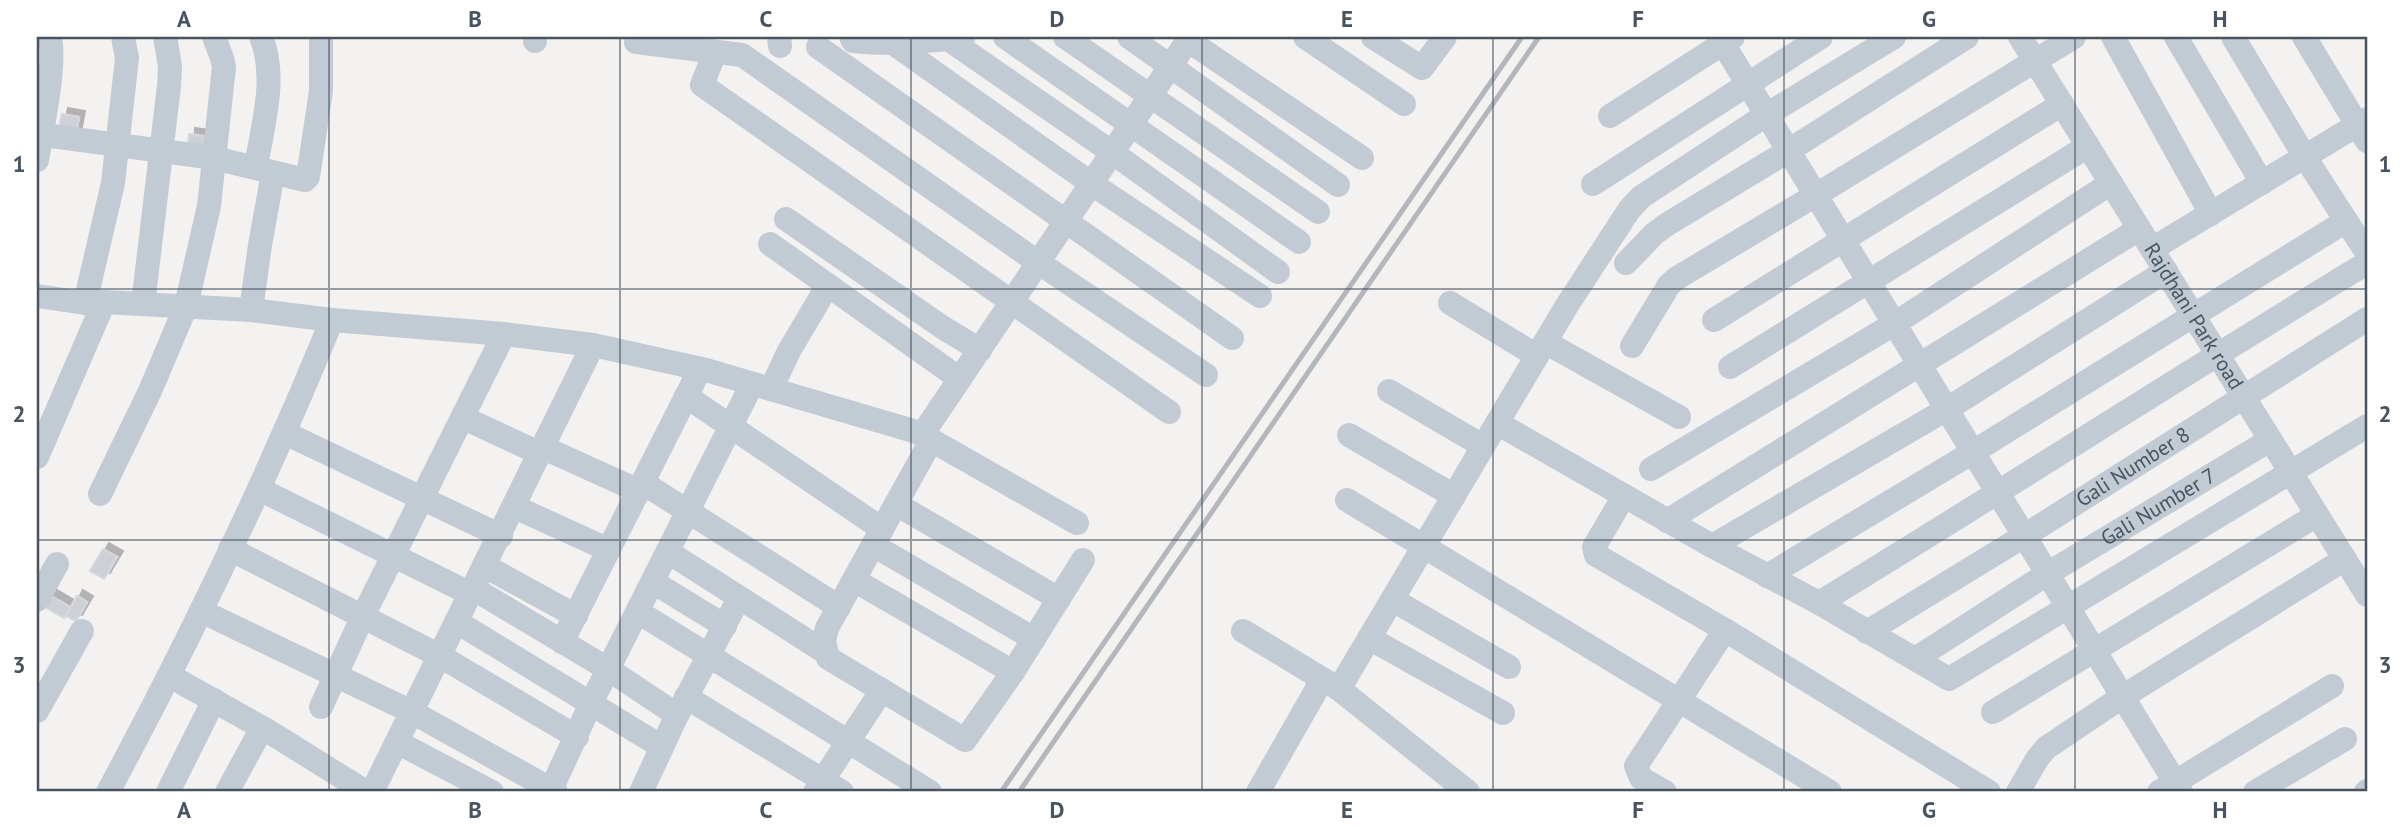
<svg xmlns="http://www.w3.org/2000/svg" width="2404" height="829" font-family="'PT Sans',sans-serif">
<style>
.building{fill:#cdd0d6;stroke:#d5d7dd;stroke-width:2;filter:url(#shadow)}
.lines{fill:none;stroke-linecap:round;stroke-linejoin:round}
.minor{stroke:#c2cbd3;stroke-width:24}
.rail{stroke:#b3b6bc;stroke-width:5}
.grid{fill:none;stroke:#485460;stroke-width:2;stroke-opacity:0.55}
.labels{text-anchor:middle;stroke-width:5;stroke-linejoin:round;paint-order:stroke}
.street-label{font-size:21px;fill:#485460;stroke:#fff}
.neatline{fill:none;stroke:#485460;stroke-width:2.5}
.grid-label{font-size:23px;text-anchor:middle;font-weight:bold;fill:#485460}
</style>
<defs>
<filter id="shadow"><feDropShadow dx="6" dy="-6" stdDeviation="0" flood-color="#0004"/></filter>
</defs>
<rect width="100%" height="100%" fill="#f4f1f1"/>
<g class="building">
<path d="M62,114l17,3 -4,21 -18,-3z"/>
<path d="M189,134l23,3 -2,18 -22,-3z"/>
<path d="M103,549l14,8 -13,22 -14,-8z"/>
<path d="M46,593l24,14 -6,11 -24,-14z"/>
<path d="M77,596l10,6 -11,19 -10,-5z"/>
</g>
<g class="lines">
<g class="minor">
<path d="M535,37v4"/>
<path d="M637,37l-1,5 106,13 297,208 167,112"/>
<path d="M779,37l1,9"/>
<path d="M851,37l2,4c36,4 74,0 110,-3"/>
<path d="M1005,37l294,205"/>
<path d="M1065,37l253,175"/>
<path d="M1129,37l209,148"/>
<path d="M1305,37l99,67"/>
<path d="M1373,37l49,31 23,-31"/>
<path d="M1719,37l462,755"/>
<path id="s1" d="M2020,37l347,558"/>
<path d="M2113,37l98,177"/>
<path d="M2176,37l86,146"/>
<path d="M2233,37l72,120 62,96"/>
<path d="M2304,37l63,104"/>
<path d="M948,39l165,114 165,119"/>
<path d="M890,41l202,143 168,112"/>
<path d="M1189,41l173,117"/>
<path d="M818,47l414,291"/>
<path d="M715,52l-13,33 467,327"/>
<path d="M1610,116l123,-79"/>
<path d="M37,134l177,24 91,22 3,-3 13,-86v-54"/>
<path d="M37,160c5,-31 19,-94 13,-123"/>
<path d="M256,168c6,-42 22,-90 5,-131"/>
<path d="M1593,184l228,-147"/>
<path d="M786,219l156,108 38,23"/>
<path d="M770,244l190,135"/>
<path d="M2152,249l215,-130"/>
<path d="M1626,263l28,-29 12,-9 122,-74 179,-114"/>
<path d="M37,296l48,7 19,-1 147,8 81,10 172,14 89,11 113,25 211,62 160,91"/>
<path d="M85,303l28,-120 14,-125 -4,-21"/>
<path d="M1450,303l87,53"/>
<path d="M143,304l26,-218 1,-20 -5,-29"/>
<path d="M251,310l9,-65 13,-72"/>
<path d="M1714,320l348,-216"/>
<path d="M1545,342l134,75"/>
<path d="M1632,346l37,-61 8,-7 139,-83 258,-158"/>
<path d="M1730,367l358,-221"/>
<path d="M771,389l18,-38 39,-66"/>
<path d="M1389,391l94,55"/>
<path d="M686,396l196,133"/>
<path d="M464,418l77,36"/>
<path d="M1497,423l215,123 107,57 130,76 418,-253"/>
<path d="M285,433l216,103"/>
<path d="M922,435l268,-398"/>
<path d="M1349,435l105,61"/>
<path d="M931,441l-104,187 -3,13 4,17 137,82 48,-68 70,-112"/>
<path d="M544,448l95,43"/>
<path d="M37,457l67,-155"/>
<path d="M1651,469l243,-145 217,-141"/>
<path d="M643,483l196,124"/>
<path d="M259,489l212,105"/>
<path d="M100,494l50,-103 36,-85 23,-100 15,-139 -2,-9 -8,-21"/>
<path d="M1624,496l-30,51 2,8 129,75 264,162"/>
<path d="M1347,500l483,292"/>
<path d="M896,504l163,95"/>
<path d="M515,507l94,43"/>
<path d="M1667,521l472,-292"/>
<path d="M873,545l161,94"/>
<path d="M1712,546l235,-137 219,-138"/>
<path d="M230,549l210,107 137,81"/>
<path d="M668,552l157,100"/>
<path d="M485,566l91,50"/>
<path d="M1767,576l206,-124 373,-231"/>
<path d="M854,580l159,92"/>
<path d="M653,582l72,44"/>
<path d="M474,589l134,80 69,46"/>
<path d="M37,600l20,-36"/>
<path d="M1393,600l116,67"/>
<path d="M1819,603c184,-112 364,-229 548,-340"/>
<path d="M201,611l211,101 144,80"/>
<path d="M638,612l292,180"/>
<path d="M457,622l205,125"/>
<path d="M1243,631l96,58 129,103"/>
<path id="s2" d="M1867,632l157,-96 343,-217"/>
<path d="M1369,638l134,75"/>
<path d="M562,642l138,-273"/>
<path id="s3" d="M1915,659l132,-85 223,-134"/>
<path d="M170,676l98,55 98,61"/>
<path d="M1339,689l227,-382 63,-97 12,-13 125,-82 128,-78"/>
<path d="M686,697l156,95"/>
<path d="M321,707l42,-91 141,-282"/>
<path d="M37,711l45,-80"/>
<path d="M1993,712l324,-197"/>
<path d="M397,742l95,50"/>
<path d="M108,792c83,-154 158,-311 224,-472"/>
<path d="M168,792l46,-92"/>
<path d="M227,792l35,-64"/>
<path d="M372,792l221,-447"/>
<path d="M550,792l41,-89 161,-319"/>
<path d="M641,792l36,-77 62,-117"/>
<path d="M815,792l67,-102"/>
<path d="M1258,792l64,-112"/>
<path d="M1665,792l-24,-14 -5,-12 89,-136"/>
<path d="M2018,792l19,-33 9,-11 76,-51 223,-138"/>
<path d="M2159,792l173,-106"/>
<path d="M2255,792l90,-53"/>
<path d="M2366,792l1,-1"/>
</g>
<g class="rail">
<path d="M1001,792l521,-755"/>
<path d="M1019,792l520,-755"/>
</g>
</g>
<path class="grid" d="M329,37v755M620,37v755M911,37v755M1202,37v755M1493,37v755M1784,37v755M2075,37v755M37,289h2330M37,540h2330"/>
<g class="labels">
<g class="street-label">
<text dy="7" stroke="none"><textPath href="#s1" startOffset="329">Rajdhani Park road</textPath></text>
<text dy="7" stroke="none"><textPath href="#s2" startOffset="313">Gali Number 8</textPath></text>
<text dy="7" stroke="none"><textPath href="#s3" startOffset="287">Gali Number 7</textPath></text>
</g>
</g>
<rect width="2404" height="829" fill="none" stroke="#ffffff" stroke-width="77"/>
<rect x="38" y="38" width="2328" height="752" class="neatline"/>
<g class="grid-label">
<text x="184" y="27">A</text>
<text x="475" y="27">B</text>
<text x="766" y="27">C</text>
<text x="1057" y="27">D</text>
<text x="1347" y="27">E</text>
<text x="1638" y="27">F</text>
<text x="1929" y="27">G</text>
<text x="2220" y="27">H</text>
<text x="19" y="172">1</text>
<text x="2385" y="172">1</text>
<text x="19" y="422">2</text>
<text x="2385" y="422">2</text>
<text x="19" y="673">3</text>
<text x="2385" y="673">3</text>
<text x="184" y="818">A</text>
<text x="475" y="818">B</text>
<text x="766" y="818">C</text>
<text x="1057" y="818">D</text>
<text x="1347" y="818">E</text>
<text x="1638" y="818">F</text>
<text x="1929" y="818">G</text>
<text x="2220" y="818">H</text>
</g>
</svg>
